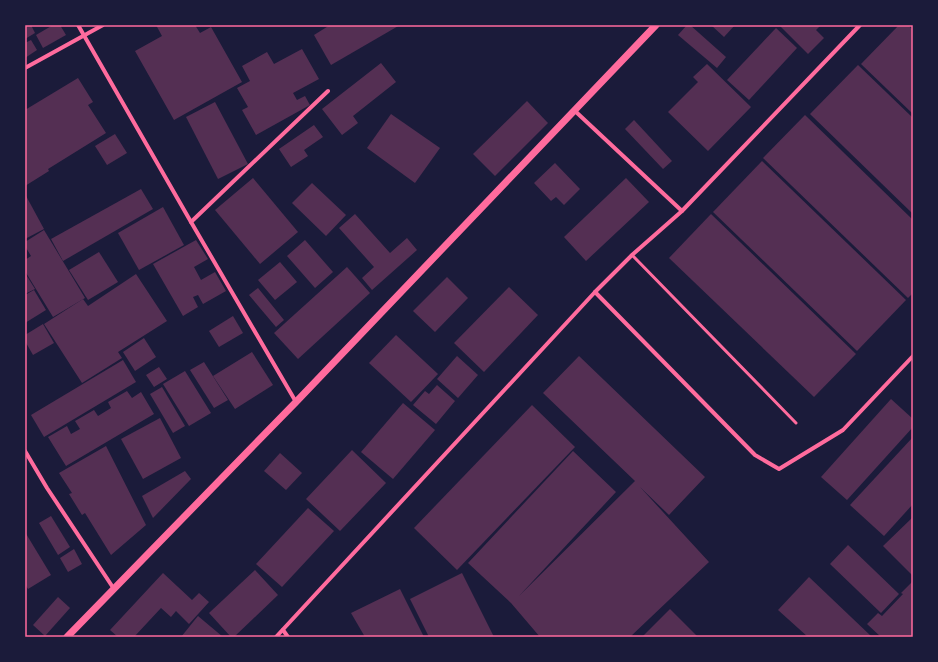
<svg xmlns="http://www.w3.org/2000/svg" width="938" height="662" font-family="'Sofia Sans Condensed',sans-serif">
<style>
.building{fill:#542f53}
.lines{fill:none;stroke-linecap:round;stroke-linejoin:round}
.service{stroke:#ff6b9d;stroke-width:3}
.minor{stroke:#ff6b9d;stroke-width:4}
.tertiary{stroke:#ff6b9d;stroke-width:7}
.neatline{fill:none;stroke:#ff6b9d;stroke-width:1.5}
</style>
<rect width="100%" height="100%" fill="#1b1b3a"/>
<g class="building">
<path d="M25,25h6l4,8 -10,6z"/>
<path d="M53,25h7l6,10 -23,13 -7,-13z"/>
<path d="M156,25h39l5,8 11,-6 31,55 -68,38 -39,-69 27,-15z"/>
<path d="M330,25h70l-69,40 -17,-30z"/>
<path d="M687,25h3l36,32 -9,11 -39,-33z"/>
<path d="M711,25h24l-11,12z"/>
<path d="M779,25h42l-5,5 8,8 -16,16z"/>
<path d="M899,25h9l5,5v84l-52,-50z"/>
<path d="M776,28l21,20 -48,52 -22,-20z"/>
<path d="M31,40l6,10 -12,8v-15z"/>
<path d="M302,49l17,30 -26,14 4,7 8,-4 5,9 -54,30 -14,-25 6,-3 -11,-19 13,-7 -8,-15 25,-14 7,12z"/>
<path d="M381,63l15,19 -43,34 5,7 -16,12 -20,-26z"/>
<path d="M707,64l44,43 -43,44 -40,-39 30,-30 -5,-5z"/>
<path d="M858,65l55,53v96l-103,-100z"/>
<path d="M78,78l15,24 -5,3 18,28 -58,36 1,2 -24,15v-76z"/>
<path d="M527,101l21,22 -53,53 -22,-22z"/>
<path d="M215,102l33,62 -30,15 -32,-62z"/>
<path d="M391,114l49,34 -25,35 -48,-35z"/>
<path d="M805,115l108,105v73l-5,5 -145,-140z"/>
<path d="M634,120l38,41 -9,8 -38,-40z"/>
<path d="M314,125l9,12 -19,13 4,6 -17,11 -12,-18z"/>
<path d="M115,134l12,19 -20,12 -12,-19z"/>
<path d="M762,161l144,139 -49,51 -144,-139z"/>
<path d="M555,163l25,26 -16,16 -8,-8 -5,4 -17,-18z"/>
<path d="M253,178l45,54 -38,32 -45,-54z"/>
<path d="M626,178l23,24 -63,59 -22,-24z"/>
<path d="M312,183l34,32 -20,21 -34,-33z"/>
<path d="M141,189l12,20 -90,52 -12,-22z"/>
<path d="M25,194l19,35 -19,10z"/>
<path d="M163,207l21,38 -45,25 -21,-37z"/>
<path d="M355,214l35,39 17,-15 10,12 -45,40 -10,-12 12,-11 -35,-39z"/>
<path d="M711,214l145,140 -42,43 -145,-139z"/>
<path d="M44,230l41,68 -32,19 -28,-46v-11l6,-4 -6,-10v-4z"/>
<path d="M196,240l12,19 -14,8 7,13 14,-8 11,19 -23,13 -5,-9 -5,2 5,10 -15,9 -30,-52z"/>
<path d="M305,240l28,32 -18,16 -28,-32z"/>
<path d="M99,252l19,30 -30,18 -19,-30z"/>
<path d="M280,262l17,20 -22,18 -17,-20z"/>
<path d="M347,267l23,26 -72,66 -24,-26z"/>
<path d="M25,273l10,16 -10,5z"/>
<path d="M136,274l31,47 -49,31 4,6 -40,25 -38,-59 39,-25 5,7z"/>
<path d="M447,277l21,21 -33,34 -22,-21z"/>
<path d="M509,287l29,28 -54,57 -30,-29z"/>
<path d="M258,288l26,32 -8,7 -27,-32z"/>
<path d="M34,290l12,20 -21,13v-28z"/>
<path d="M233,316l10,17 -24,14 -10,-16z"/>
<path d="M43,324l11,19 -21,12 -8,-14v-6z"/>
<path d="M396,335l42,39 -27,28 -42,-39z"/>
<path d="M144,338l12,19 -21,14 -12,-19z"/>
<path d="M252,352l21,33 -38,24 -22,-33z"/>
<path d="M457,356l21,19 -20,23 -21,-19z"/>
<path d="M579,356l126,121 -36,38 -29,-28 69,75 -79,75h-90l-29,-34 -43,-40 105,-112 43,41 -97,104 116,-115 -92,-88z"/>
<path d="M123,360l13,22 -92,55 -13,-22z"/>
<path d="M204,362l24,38 -14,8 -24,-38z"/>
<path d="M159,367l8,12 -13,8 -8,-12z"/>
<path d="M185,371l26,42 -22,13 -26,-42z"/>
<path d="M437,385l18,16 -19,23 -23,-19 12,-14 4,3z"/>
<path d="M162,387l23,39 -12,7 -23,-39z"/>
<path d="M127,391l5,7 9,-6 13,22 -88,52 -18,-29 19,-11 4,8 9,-5 -5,-8 19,-11 4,6 13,-8 -3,-6z"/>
<path d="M891,399l22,20v8l-66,73 -26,-23z"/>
<path d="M403,403l32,27 -42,49 -32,-27z"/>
<path d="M532,405l43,42 -118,123 -43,-42z"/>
<path d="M160,418l21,40 -38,21 -22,-40z"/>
<path d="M913,437v67l-29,32 -34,-31z"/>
<path d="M106,446l40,79 -35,30 -26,-42 -3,2 -13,-21 3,-1 -13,-20z"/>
<path d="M352,450l34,33 -46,48 -34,-32z"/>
<path d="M280,453l22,20 -16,17 -22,-19z"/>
<path d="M185,471l6,8 -38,39 -11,-22z"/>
<path d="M308,508l26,23 -52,56 -26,-23z"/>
<path d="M51,516l19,31 -12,8 -19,-32z"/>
<path d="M913,517v59l-30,-30z"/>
<path d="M25,532l26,43 -23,14 -3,-5z"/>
<path d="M848,545l51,49 -18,19 -51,-49z"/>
<path d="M74,549l8,15 -14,8 -8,-14z"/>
<path d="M255,570l23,25 -44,42h-3l-22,-24z"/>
<path d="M163,573l29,27 7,-7 10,9 -20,22 -13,-13 -5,6 -10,-9 -27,29h-16l-8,-7z"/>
<path d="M462,573l32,64h-65l-19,-38z"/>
<path d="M809,577l63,60h-64l-30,-27z"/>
<path d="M912,582l1,1v54h-32l-14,-13 11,-11 4,3 21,-22 -2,-1z"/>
<path d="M400,589l24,48h-59l-14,-24z"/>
<path d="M58,597l12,11 -25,28 -12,-11z"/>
<path d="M670,609l28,28h-56z"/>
<path d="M198,616l25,21h-42z"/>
</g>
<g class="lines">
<path class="service" d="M632,255l164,168"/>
<g class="minor">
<path d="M78,25l113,197 105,180"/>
<path d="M25,68l78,-43"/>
<path d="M575,111l107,100"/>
<path d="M191,222l137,-131"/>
<path d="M595,292l160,163 24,14 64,-39 70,-74"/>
<path d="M25,451l22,37 67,101"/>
<path d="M283,630l5,7"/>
<path d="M276,637l319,-345 37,-37 50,-44 178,-186"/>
</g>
<path class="tertiary" d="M67,637l229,-235 360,-377"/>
</g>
<rect width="938" height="662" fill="none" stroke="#1b1b3a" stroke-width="52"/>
<rect x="26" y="26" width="886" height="610" class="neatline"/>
</svg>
